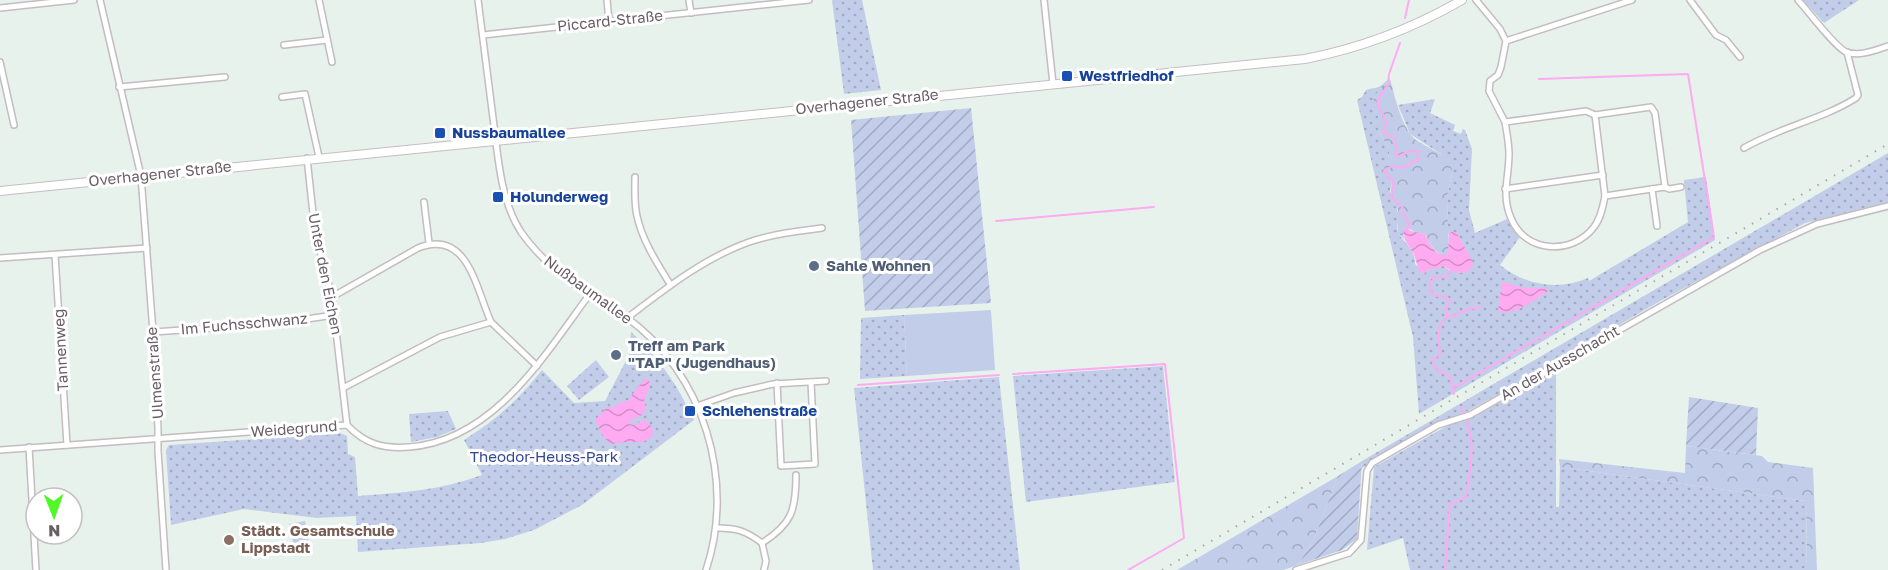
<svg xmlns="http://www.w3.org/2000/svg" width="1888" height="570" font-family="'Golos Text',sans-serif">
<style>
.grass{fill:url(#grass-dots)}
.forest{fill:url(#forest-crowns)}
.garden{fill:url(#garden-furrows)}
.pitch{fill:#c2cdea}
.water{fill:url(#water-waves)}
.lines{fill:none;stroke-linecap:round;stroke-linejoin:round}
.stream{stroke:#ffaaf1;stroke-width:2}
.minor-casing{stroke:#c3bcc1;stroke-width:8}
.secondary-casing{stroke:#c6bcc3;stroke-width:10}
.minor{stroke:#fff;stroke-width:5}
.secondary{stroke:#fff;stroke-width:8}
.rail{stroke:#aaa7a9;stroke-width:2;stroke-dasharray:1.5 8;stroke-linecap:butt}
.transit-dot{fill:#1a4fb4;stroke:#fff;stroke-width:2}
.service-dot{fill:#5c6f8a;stroke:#fff;stroke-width:2}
.education-dot{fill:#8d6e63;stroke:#fff;stroke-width:2}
.labels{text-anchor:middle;stroke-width:6;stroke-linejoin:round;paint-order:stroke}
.street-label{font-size:15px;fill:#695e66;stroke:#fff}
.transit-label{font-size:15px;font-weight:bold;fill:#164399;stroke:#fff;text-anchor:start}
.service-label{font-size:15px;font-weight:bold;fill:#4e5e75;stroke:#fff;text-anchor:start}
.park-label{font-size:15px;fill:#324894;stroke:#fff}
.education-label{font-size:15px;font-weight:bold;fill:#785e54;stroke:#fff;text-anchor:start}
</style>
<defs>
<pattern id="grass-dots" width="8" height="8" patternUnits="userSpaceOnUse" patternTransform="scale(1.5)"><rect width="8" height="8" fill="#c2cdea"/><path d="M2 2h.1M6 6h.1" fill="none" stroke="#a2aac1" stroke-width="1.8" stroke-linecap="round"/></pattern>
<pattern id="forest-crowns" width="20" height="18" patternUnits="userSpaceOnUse" patternTransform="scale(1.5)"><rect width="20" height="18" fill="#c2cdea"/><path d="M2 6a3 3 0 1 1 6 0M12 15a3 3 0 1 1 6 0" fill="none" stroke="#a2aac1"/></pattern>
<pattern id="garden-furrows" width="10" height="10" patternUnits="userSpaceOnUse" patternTransform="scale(1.5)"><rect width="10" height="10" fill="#c2cdea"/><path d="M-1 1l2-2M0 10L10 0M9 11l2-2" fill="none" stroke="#a2aac1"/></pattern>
<pattern id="water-waves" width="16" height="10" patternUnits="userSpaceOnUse" patternTransform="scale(1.5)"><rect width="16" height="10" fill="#ffaaf1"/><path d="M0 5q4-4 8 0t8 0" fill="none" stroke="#d28ec7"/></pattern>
</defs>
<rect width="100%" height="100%" fill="#e7f2ed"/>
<g class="grass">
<path d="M832,0h30l19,90 -37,4z"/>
<path d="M1803,0h56l-35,23z"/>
<path d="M1386,81l1,4 -14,13 -1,10 6,5v18l11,17c1,12 -6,24 3,34 0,3 -2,6 -2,9 0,9 7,14 8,22 1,8 -3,16 2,23 8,10 15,14 15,28l9,9 5,-4h8l5,-4 8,6 14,-23 -4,-9 -11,-7 -1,3 -1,-38 5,-23 -11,-20 -31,-20 -12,-29 37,-6 -5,14 25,12 -2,6 8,3 2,-5 2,1 7,19 -3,61 6,23 32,-14 13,18 -20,28c24,20 58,26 88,13l1,3 99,-59 -4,-42 22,-3 9,63 -296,174 -6,-77 -56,-237 5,-3 4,-7c9,-3 14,-1 20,-9z"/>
<path d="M1888,153v49l-83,21 -145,78 -114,67 -78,43 -31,12 -75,45v-7z"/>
<path d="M904,315l3,61 -47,3 1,-61z"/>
<path d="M631,332c28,25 47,54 63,88l-112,85 -48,25 -29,9 -24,4 -123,9 -2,-36 -39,2 -73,-9 -73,16 -5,-75 3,-5 171,-12 7,3 1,18 7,3 3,39c43,-3 84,-6 124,-21l-18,-35c31,-19 55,-41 78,-70l32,33 31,-2 24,-46z"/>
<path d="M596,360l13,17 -30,23 -12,-14z"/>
<path d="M1163,366l12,116 -149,20 -13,-126z"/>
<path d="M1556,370v137h3l1,-40 246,34 1,69h-397l-7,-32 -36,12 7,-83 85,-48 17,-3z"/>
<path d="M999,377l21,193h-147l-19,-182z"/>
<path d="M448,411l8,18 -19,8 -26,5 -2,-28z"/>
</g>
<g class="forest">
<path d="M1390,79c5,18 12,50 26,61 12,8 26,12 35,24l1,10 -5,23 2,55 -3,4c-10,-2 -18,-13 -21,-22l-8,-1 -9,-5 -5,7 2,5 -7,-7v-23l-8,-13 2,-15 -9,-11 6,-16v-7l-11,-17v-18l-6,-5c-1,-12 6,-17 15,-23l-1,-4z"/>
<path d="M1686,446l76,10 6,6 45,6 4,102h-10l-1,-69 -246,-34 -1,-8 126,14z"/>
<path d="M1338,476l-24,63 -16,26 -15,5h-106z"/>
</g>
<g class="garden">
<path d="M971,108l20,195 -126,8 -14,-191z"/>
<path d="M1689,397l69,11 -2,47 -70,-9z"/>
<path d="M1362,461l-5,78 -15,11 -44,15 16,-26 24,-63z"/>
</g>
<g class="pitch">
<path d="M991,310l4,60 -88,6 -3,-61z"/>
<path d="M305,521l4,23 -15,3 -5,-23z"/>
</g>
<g class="water">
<path d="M1406,227l5,4 14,3c3,9 12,24 23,20l1,-22h7l17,30 -1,6c-13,10 -18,3 -30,-2l-5,3h-8l-5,5 -5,-3 -5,-17 -9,-14 -2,-10z"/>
<path d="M1502,282l23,6h21l2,2 -1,2c-14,8 -33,25 -49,19z"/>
<path d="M645,379l4,1v8l-5,12 2,9 -4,6 -11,5 -2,4 5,1 9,-5 6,3 4,7 -1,7 -9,5h-17l-14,2 -8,-6 -9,-18 13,-14 4,3 7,-6 9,-2c3,-5 12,-17 17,-22z"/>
</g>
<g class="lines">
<g class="stream">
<path d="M1405,18l4,-18"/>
<path d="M1400,43l-11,31 -1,11 -10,14 -1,5 10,18 -4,11 12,5 2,19 13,-6h6l3,3v5l-17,9 -10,-2 -8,5 10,11 -3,15 12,11 1,10 6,6 -2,4"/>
<path d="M996,221l158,-14"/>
<path d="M1450,271l-3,6 -17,1v11l3,6 15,3 2,3 -5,8 2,7 -9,14 2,24 -7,5c-1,11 10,13 17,18l4,17"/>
<path d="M1447,316l5,1 13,-7 15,-3"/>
<path d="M1013,374l152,-10 19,174 -56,32"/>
<path d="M858,385l141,-10"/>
<path d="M1453,388l261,-151 -26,-163 -149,5"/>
<path d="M1445,570l5,-66 16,-7c3,-21 9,-47 3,-68 -2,-7 -5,-15 -8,-22"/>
</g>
<g class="minor-casing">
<g id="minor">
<path d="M100,0l41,176 12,156 5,96v23l8,119"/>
<path d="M319,0l13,62"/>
<path d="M478,0c5,39 10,78 15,118 5,37 7,82 28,114 18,26 44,47 70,64 12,7 24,13 35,21 78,56 110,164 80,253"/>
<path d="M607,0l2,21"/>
<path d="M689,0l2,13"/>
<path d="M1044,0l9,84"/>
<path d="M1476,0l24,29 6,12 -5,26 -3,8 -8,6 -1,10 16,31 81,-11 9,4 56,-8 4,6 10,74 -60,9c-2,10 -4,22 -11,31 -21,28 -69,27 -83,-9 -10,-23 -2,-40 -2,-64 0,-10 -2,-21 -4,-32"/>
<path d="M1690,0l26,35 10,5 14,17"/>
<path d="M1798,0c11,12 36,46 48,52 13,5 30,-2 42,-6"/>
<path d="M0,8l74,-8"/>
<path d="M483,35l326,-35"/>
<path d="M1506,41l126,-41"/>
<path d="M284,45l43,-5"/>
<path d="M0,62l14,63"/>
<path d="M119,87l106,-10"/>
<path d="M282,97l23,-3 14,63"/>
<path d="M1595,115l10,81"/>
<path d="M1744,148c36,-21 77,-28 112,-50l2,-3 -11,-43"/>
<path d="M307,158l8,74 17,65 15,128"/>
<path d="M635,177c0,13 -1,27 2,39 5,24 20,47 33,68"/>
<path d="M1665,187l4,2 12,-2"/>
<path d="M1505,189l98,-14"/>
<path d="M1652,189l5,37"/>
<path d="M424,202l5,41"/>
<path d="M55,255l12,190"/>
<path d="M0,258l147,-10"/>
<path d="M332,297l86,-49c50,-20 58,41 73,74"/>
<path d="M627,318c38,-29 77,-60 122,-76 24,-8 49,-11 73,-14"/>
<path d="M153,332l119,-8 62,-9"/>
<path d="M777,383l4,83 34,-2 -4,-82"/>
<path d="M343,388l97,-51 51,-15 46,44"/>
<path d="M697,406l37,-13 39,-9 53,-3"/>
<path d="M29,447l7,123"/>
<path d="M0,450l347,-25c18,19 36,24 62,22 84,-6 135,-91 180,-152"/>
<path d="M717,528c20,0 29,3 45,15 30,-19 34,-33 34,-68"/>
<path d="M762,543l4,18 -2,9"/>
<path d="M1296,570l53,-17 12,-13 6,-69 5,-8 66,-38 32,-10 290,-165 57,-26 71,-18"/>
</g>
</g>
<g class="secondary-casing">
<path id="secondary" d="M0,191l1305,-132c56,-11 107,-30 157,-59"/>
</g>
<use href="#minor" class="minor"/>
<use href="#secondary" class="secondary"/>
<path class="rail" d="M1162,570l726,-426"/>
</g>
<g class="transit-dot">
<rect x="1061" y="70" width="12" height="12" rx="3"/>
<rect x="434" y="127" width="12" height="12" rx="3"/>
<rect x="492" y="191" width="12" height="12" rx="3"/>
<rect x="684" y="405" width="12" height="12" rx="3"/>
</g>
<g class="service-dot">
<circle cx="814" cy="266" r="6"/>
<circle cx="616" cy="355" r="6"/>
</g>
<circle class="education-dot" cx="229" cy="540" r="6"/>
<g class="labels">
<g class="street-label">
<text transform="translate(610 21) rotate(-6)" y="5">Piccard-Straße</text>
<text transform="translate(867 102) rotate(-6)" y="5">Overhagener Straße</text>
<text transform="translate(160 174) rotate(-6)" y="5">Overhagener Straße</text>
<text transform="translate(325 274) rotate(79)" y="5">Unter den Eichen</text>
<text transform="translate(588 290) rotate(36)" y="5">Nußbaumallee</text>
<text transform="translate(244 324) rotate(-5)" y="5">Im Fuchsschwanz</text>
<text transform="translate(61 350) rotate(-93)" y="5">Tannenweg</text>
<text transform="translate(1560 363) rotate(-30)" y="5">An der Ausschacht</text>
<text transform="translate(155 373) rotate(-94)" y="5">Ulmenstraße</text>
<text transform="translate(294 429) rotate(-4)" y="5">Weidegrund</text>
</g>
<g class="transit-label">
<text x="1079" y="81">Westfriedhof</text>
<text x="452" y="138">Nussbaumallee</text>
<text x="510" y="202">Holunderweg</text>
<text x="702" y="416">Schlehenstraße</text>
</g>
<g class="service-label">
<text x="826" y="271">Sahle Wohnen</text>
<text x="628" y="351">Treff am Park<tspan x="628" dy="17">"TAP" (Jugendhaus)</tspan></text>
</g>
<g class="park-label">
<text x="544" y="462">Theodor-Heuss-Park</text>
</g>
<g class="education-label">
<text x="241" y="536">Städt. Gesamtschule<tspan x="241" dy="17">Lippstadt</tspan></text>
</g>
</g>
<g transform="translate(54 516) rotate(179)"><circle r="28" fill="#ffffff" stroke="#c3bfc2" stroke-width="1.5"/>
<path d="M0-4.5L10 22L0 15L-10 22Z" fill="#51f728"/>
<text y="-9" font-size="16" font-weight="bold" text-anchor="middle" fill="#695e66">N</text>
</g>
</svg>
